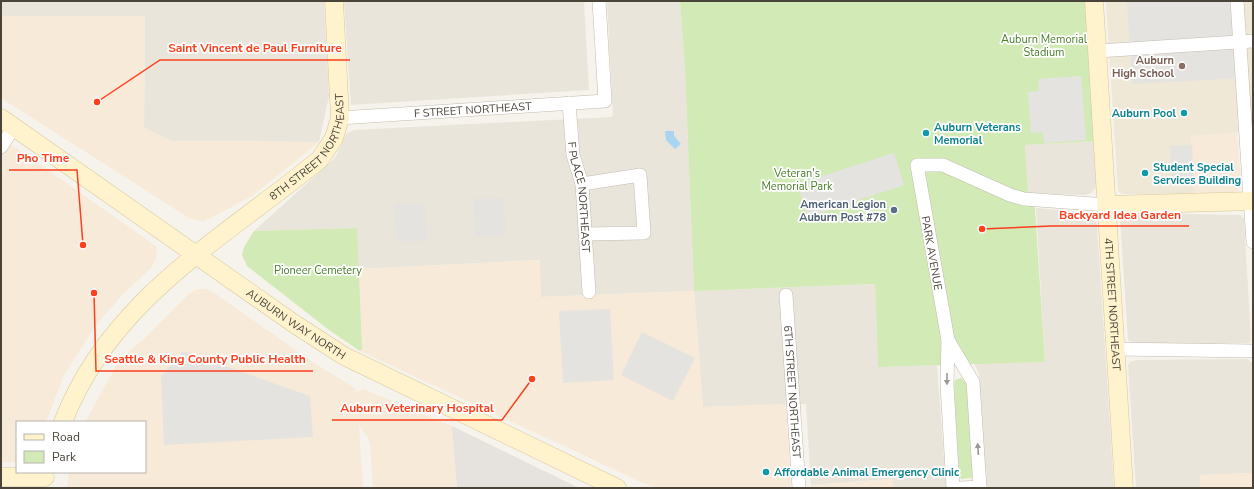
<svg xmlns="http://www.w3.org/2000/svg" width="1254" height="489" font-family="'Nunito Sans',sans-serif">
<style>
.residential{fill:#eae5da}
.commercial{fill:#f7ead8}
.industrial{fill:#e6e2dd}
.education{fill:#efe8d6}
.green{fill:#d2eab5}
.parking{fill:#e5e3e0}
.water{fill:#a9d4f2}
.lines{fill:none;stroke-linecap:round;stroke-linejoin:round}
.street-casing{stroke:#c2bbae;stroke-width:14}
.secondary-casing{stroke:#d6c79b;stroke-width:19}
.street{stroke:#fff;stroke-width:13}
.secondary{stroke:#fff3cd;stroke-width:18}
.oneway{fill:#9c9892}
.education-dot{fill:#8d6e63;stroke:#fff;stroke-width:1.5}
.culture-dot{fill:#0f9aa8;stroke:#fff;stroke-width:1.5}
.service-dot{fill:#5c6f8a;stroke:#fff;stroke-width:1.5}
.labels{text-anchor:middle;stroke-width:3.5;stroke-linejoin:round;paint-order:stroke}
.park-label{font-size:11px;fill:#4a7f2a;stroke:#fff}
.education-label{font-size:11px;font-weight:bold;fill:#785e54;stroke:#fff;text-anchor:end}
.street-label{font-size:11px;fill:#4b4439;stroke:#fff}
.culture-label{font-size:11px;font-weight:bold;fill:#0d838f;stroke:#fff;text-anchor:start}
.service-label{font-size:11px;font-weight:bold;fill:#4e5e75;stroke:#fff;text-anchor:end}
.leader{fill:none;stroke:#fc3f1d;stroke-width:1.5}
.callout-dot{fill:#fc3f1d;stroke:#fff;stroke-width:1.5}
.callout-label{font-size:12px;text-anchor:middle;font-weight:bold;fill:#fc3f1d;stroke:#fff;stroke-width:3.5;stroke-linejoin:round;paint-order:stroke}
</style>
<rect width="100%" height="100%" fill="#f6f3ec"/>
<g class="residential">
<path d="M1,1h323l5,95 -10,46 -148,-1 -27,-13 1,-112h-144z"/>
<path d="M344,1h240l5,89 -238,15z"/>
<path d="M607,1h73l5,69 9,221 181,-7 3,83 59,-2 9,123h-53l-1,-9 -81,6 -5,-81 -103,3 -9,-116 -153,6 -2,-37 -181,9 -2,-41 -102,3 81,-73 11,-24 8,-4 257,-13 2,-2z"/>
<path d="M1095,141l2,46 -6,6 -7,2 -56,-2 -3,-48z"/>
<path d="M1036,208l53,5 5,2 3,10 17,263h-128l-7,-114 -5,-11 71,-1z"/>
<path d="M1127,213l113,2 4,4 7,120 -1,4h-118l-4,-3 -8,-122z"/>
<path d="M1247,359l6,4v110l-53,2v13h-64l-8,-123 2,-3 6,-2z"/>
</g>
<g class="commercial">
<path d="M1,16h144l-1,112 27,13 148,1 -67,54 -49,26 -14,-4 -188,-120z"/>
<path d="M1237,132l4,54 -4,7 -42,1 -4,-58z"/>
<path d="M1,139l20,12 136,96 -1,12 -5,9 -29,27 -26,30 -32,50 -18,47h-29v40h-16z"/>
<path d="M540,260l1,37 153,-6 9,116 83,-3 5,84h-137l-294,-137 -2,-82z"/>
<path d="M197,289h9l7,3 101,71 41,25 1,4 7,-3 89,37 5,62h-84l-3,-44 -3,-8 -8,-10 4,62h-296l2,-16h76v-50h-60l35,-63 23,-19 46,-46z"/>
<path d="M1253,473v15h-53v-13z"/>
<path d="M892,479l1,9h-82v-3z"/>
</g>
<path class="industrial" d="M452,426l127,62h-122z"/>
<path class="education" d="M1106,1h147v130l-62,5 4,58h-72l-5,-3z"/>
<g class="green">
<path d="M680,1h405l10,140 -70,4 3,48 6,1 11,168 -167,5 -3,-83 -181,7 -9,-221z"/>
<path d="M357,228l5,121 -2,2 -31,-21 -82,-64 -5,-11 2,-8 10,-16z"/>
<path d="M961,378l6,6 6,91 -2,3 -10,1 -2,-3 -5,-91 1,-5z"/>
</g>
<g class="parking">
<path d="M1127,1h110l5,77 -110,6z"/>
<path d="M1081,76l5,64 -42,3 -1,-11 -12,1 -3,-41 11,-1 -1,-12z"/>
<path d="M1192,145l2,40 -22,1 -2,-40z"/>
<path d="M894,153l10,32 -96,32 -11,-33z"/>
<path d="M504,198l2,37 -31,1 -2,-37z"/>
<path d="M425,203l2,38 -31,1 -2,-38z"/>
<path d="M610,309l4,71 -51,3 -4,-72z"/>
<path d="M642,332l53,26 -22,43 -52,-26z"/>
<path d="M183,351l127,45 3,41 -149,8 -3,-69z"/>
</g>
<path class="water" d="M665,131h9v5l7,8 -6,5 -9,-9z"/>
<g class="lines">
<g class="street-casing">
<g id="street">
<path d="M1237,1l16,241"/>
<path d="M1098,51l155,-10"/>
<path id="s1" d="M569,103l4,52 9,29 7,108"/>
<path id="s2" d="M340,118l265,-17 -6,-100"/>
<path d="M1,147l13,-20"/>
<path d="M582,184l58,-9 4,58 -58,1"/>
<path id="s3" d="M786,295l13,193"/>
<path d="M948,340l25,42 7,106"/>
<path d="M1116,349l137,2"/>
<path d="M953,488l-6,-104 1,-44 -31,-175h26l67,30 14,4 83,6"/>
<path d="M961,488l19,-1"/>
</g>
</g>
<g class="secondary-casing">
<g id="secondary">
<path id="s4" d="M1094,1l30,487"/>
<path id="s5" d="M1,118l292,205 51,33 273,132"/>
<path d="M1107,205l146,-4"/>
<path id="s6" d="M63,422c48,-124 160,-183 257,-263l14,-21 6,-20 -6,-117"/>
<path d="M1,477h44"/>
</g>
</g>
<use href="#street" class="street"/>
<use href="#secondary" class="secondary"/>
</g>
<defs><path id="oneway-solid" d="M-6-.8H1V-3.2L6.5 0L1 3.2V.8H-6Z"/></defs>
<g class="oneway">
<use href="#oneway-solid" transform="translate(947 379) rotate(91)"/>
<use href="#oneway-solid" transform="translate(978 449) rotate(-94)"/>
</g>
<circle class="education-dot" cx="1182" cy="66" r="4"/>
<g class="culture-dot">
<circle cx="1184" cy="113" r="4"/>
<circle cx="926" cy="133" r="4"/>
<circle cx="1145" cy="173" r="4"/>
<circle cx="766" cy="472" r="4"/>
</g>
<circle class="service-dot" cx="894" cy="210" r="4"/>
<g class="labels">
<g class="park-label">
<text x="1044" y="43">Auburn Memorial<tspan x="1044" dy="13">Stadium</tspan></text>
<text x="797" y="177">Veteran's<tspan x="797" dy="13">Memorial Park</tspan></text>
<text x="318" y="274">Pioneer Cemetery</text>
</g>
<g class="education-label">
<text x="1174" y="64">Auburn<tspan x="1174" dy="13">High School</tspan></text>
</g>
<g class="street-label">
<text dy="4" stroke="none"><textPath href="#s2" startOffset="133">F STREET NORTHEAST</textPath></text>
<text dy="4" stroke="none"><textPath href="#s6" startOffset="377">8TH STREET NORTHEAST</textPath></text>
<text dy="4" stroke="none"><textPath href="#s1" startOffset="95">F PLACE NORTHEAST</textPath></text>
<text transform="translate(932 253) rotate(80)" y="4">PARK AVENUE</text>
<text dy="4" stroke="none"><textPath href="#s4" startOffset="304">4TH STREET NORTHEAST</textPath></text>
<text dy="4" stroke="none"><textPath href="#s5" startOffset="360">AUBURN WAY NORTH</textPath></text>
<text dy="4" stroke="none"><textPath href="#s3" startOffset="97">6TH STREET NORTHEAST</textPath></text>
</g>
<g class="culture-label">
<text x="1176" y="117" text-anchor="end">Auburn Pool</text>
<text x="934" y="131">Auburn Veterans<tspan x="934" dy="13">Memorial</tspan></text>
<text x="1153" y="171">Student Special<tspan x="1153" dy="13">Services Building</tspan></text>
<text x="774" y="476">Affordable Animal Emergency Clinic</text>
</g>
<g class="service-label">
<text x="886" y="208">American Legion<tspan x="886" dy="13">Auburn Post #78</tspan></text>
</g>
</g>
<path class="leader" d="M97 102L160 60H350M83 245L77 170H9M982 229L1051 226H1189M94 293L96 371H313M532 379L502 420H332"/>
<g class="callout-dot">
<circle cx="97" cy="102" r="4"/>
<circle cx="83" cy="245" r="4"/>
<circle cx="982" cy="229" r="4"/>
<circle cx="94" cy="293" r="4"/>
<circle cx="532" cy="379" r="4"/>
</g>
<g class="callout-label">
<text x="255" y="52">Saint Vincent de Paul Furniture</text>
<text x="43" y="162">Pho Time</text>
<text x="1120" y="219">Backyard Idea Garden</text>
<text x="205" y="363">Seattle &amp; King County Public Health</text>
<text x="417" y="412">Auburn Veterinary Hospital</text>
</g>
<rect width="1254" height="489" fill="none" stroke="#4b4439" stroke-width="4"/>
<rect x="16" y="421" width="130" height="52" fill="#ffffff" stroke="#b7b4b0"/>
<rect x="24" y="434" width="20" height="6" fill="#fff3cd" stroke="#b7b4b0"/>
<text x="52" y="441" font-size="12" fill="#4b4439">Road</text>
<rect x="24" y="451" width="20" height="12" fill="#d2eab5" stroke="#b7b4b0"/>
<text x="52" y="461" font-size="12" fill="#4b4439">Park</text>
</svg>
